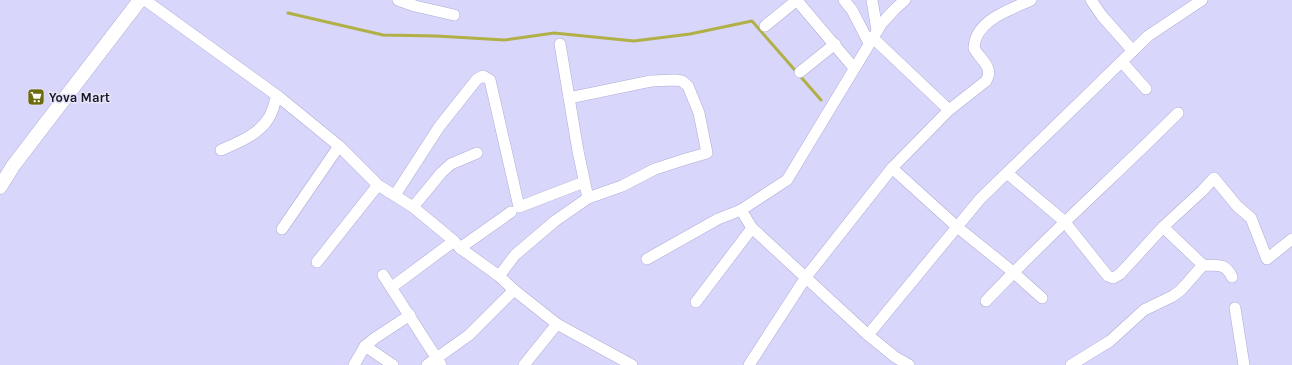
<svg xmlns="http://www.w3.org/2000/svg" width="1292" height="365" font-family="Karla,sans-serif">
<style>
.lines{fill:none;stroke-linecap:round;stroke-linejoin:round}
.stream{stroke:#b1b046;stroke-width:3}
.minor-casing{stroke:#afacd8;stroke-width:12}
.tertiary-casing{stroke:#afacd8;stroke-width:15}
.minor{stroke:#fff;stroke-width:11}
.tertiary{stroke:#fff;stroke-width:14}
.labels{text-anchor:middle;stroke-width:3;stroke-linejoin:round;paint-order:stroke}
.poi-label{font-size:13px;font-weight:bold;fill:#1a1828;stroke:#e6e5f8;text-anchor:start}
</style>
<rect width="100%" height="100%" fill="#d8d6fa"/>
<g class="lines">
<path class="stream" d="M288,13l95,22 53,1 69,4 49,-7 80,8 56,-7 62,-13 69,79"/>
<g class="minor-casing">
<g id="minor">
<path d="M145,0l134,97 60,49 39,39 35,22 41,34 6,7 39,28 15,14 43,34 75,41"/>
<path d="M398,0l17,6 39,9"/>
<path d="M844,0l8,10 17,33"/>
<path d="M872,0l5,30"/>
<path d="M1091,0l11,16 31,35"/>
<path d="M765,26l27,-22 3,-2 4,1 55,65"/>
<path d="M873,38l76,72"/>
<path d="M560,44l18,107 10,47"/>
<path d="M1122,62l24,27"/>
<path d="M800,72l35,-28"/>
<path d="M221,150c16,-7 37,-15 47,-31 5,-6 6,-16 9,-23"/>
<path d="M892,168l64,58 57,46 29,26"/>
<path d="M1007,173l57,48 39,49 5,6 5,2 7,-4 43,-47 39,-36 12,-13 23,28 14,12 16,41 25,-20"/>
<path d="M395,195l44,-68 38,-48 6,-3 7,4 29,127 65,-25"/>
<path d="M413,207l29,-35 9,-8 26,-11"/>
<path d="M741,210l11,18 116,107 27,22 14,8"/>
<path d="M1163,227l40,38"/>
<path d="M282,229l57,-83"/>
<path d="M460,248l51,-36"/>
<path d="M647,259l71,-40 23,-9 46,-30 95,-157 13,-14 10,-9"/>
<path d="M317,262l61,-77"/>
<path d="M383,275l58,90"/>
<path d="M499,276l16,-21 40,-34 33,-23 34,-12 33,-17 31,-10 21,-6 -8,-40 -11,-27 -6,-5 -7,-1 -24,1 -82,17"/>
<path d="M392,287l62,-46"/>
<path d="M986,301c61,-65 128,-124 192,-188"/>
<path d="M696,302l56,-74"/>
<path d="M1235,308l9,57"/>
<path d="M868,335l112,-136 168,-163 54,-36"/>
<path d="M365,346l28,19"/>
<path d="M354,365l11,-19 10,-8 35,-23"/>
<path d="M427,365l42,-30 45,-45"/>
<path d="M524,365l33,-41"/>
<path d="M749,365l57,-88 86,-109 57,-58 37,-29c9,-14 -7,-22 -12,-33 1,-28 36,-38 57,-48"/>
<path d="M1071,365l39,-24 34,-31 29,-14 8,-6 22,-25c14,1 22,-3 29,12"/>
</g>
</g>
<g class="tertiary-casing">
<path id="tertiary" d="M0,187l13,-21 127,-166"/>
</g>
<use href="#minor" class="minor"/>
<use href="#tertiary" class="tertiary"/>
</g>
<defs>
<g id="supermarket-square" transform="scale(0.9)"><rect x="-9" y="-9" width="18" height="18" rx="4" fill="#6d6c0a" stroke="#e6e5f8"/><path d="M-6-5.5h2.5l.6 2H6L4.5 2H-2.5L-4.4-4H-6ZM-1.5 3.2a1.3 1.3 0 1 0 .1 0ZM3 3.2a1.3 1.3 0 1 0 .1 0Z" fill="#fff"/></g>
</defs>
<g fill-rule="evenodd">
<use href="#supermarket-square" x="36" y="97"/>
</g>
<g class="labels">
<g class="poi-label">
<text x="49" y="102">Yova Mart</text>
</g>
</g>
</svg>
